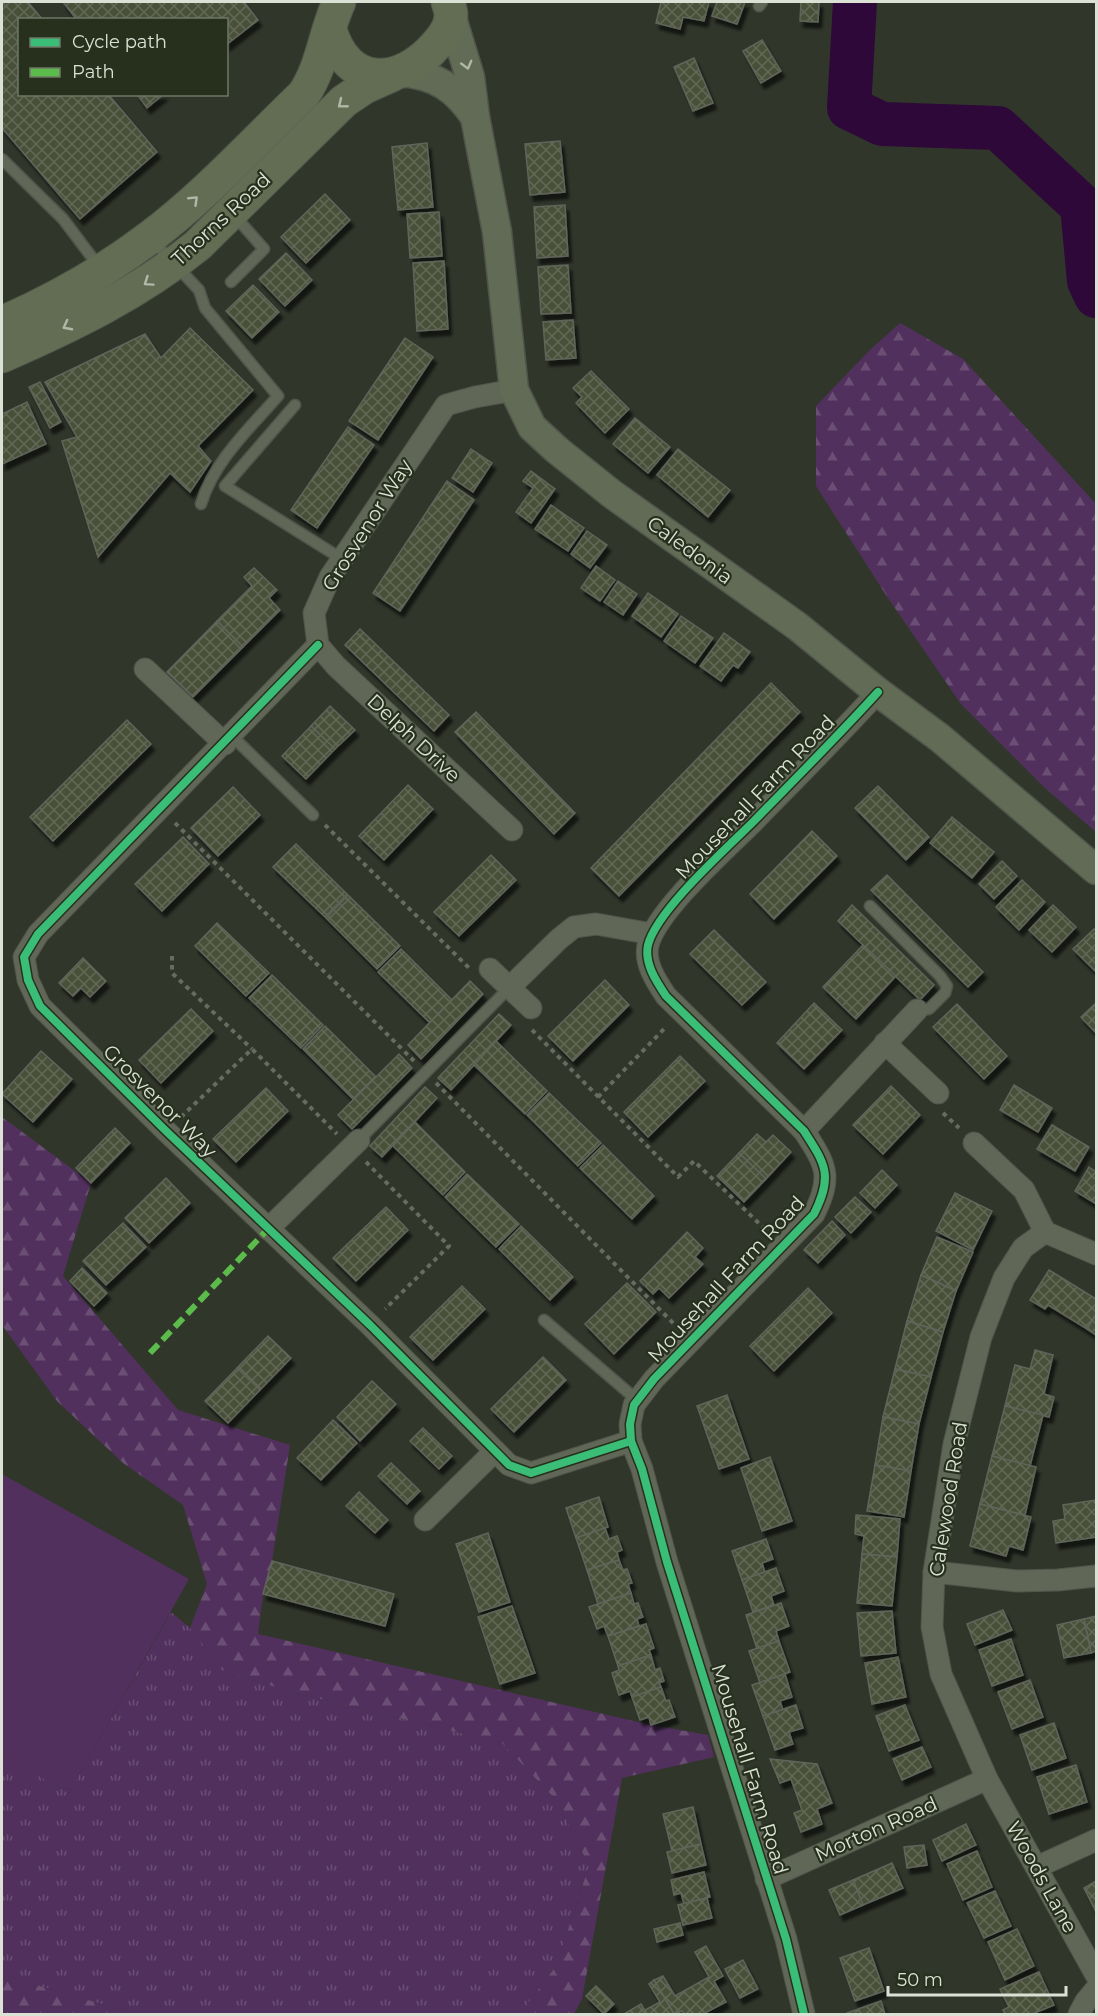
<svg xmlns="http://www.w3.org/2000/svg" width="1098" height="2016" font-family="Montserrat,sans-serif">
<style>
.grass{fill:url(#grass-tufts)}
.forest{fill:url(#forest-firs)}
.garden{fill:#52305e}
.lines{fill:none;stroke-linecap:round;stroke-linejoin:round}
.river{stroke:#2d0839;stroke-width:44}
.building{fill:url(#building-cross-hatch);stroke:#60655b;stroke-width:1.5;filter:url(#shadow)}
.lane-casing{stroke:#50544a;stroke-width:13}
.street-casing{stroke:#50544a;stroke-width:23}
.secondary-casing{stroke:#50544a;stroke-width:31}
.highway-casing{stroke:#50544a;stroke-width:35}
.path{stroke:#666c5f;stroke-width:4;stroke-dasharray:4.5 4.5;stroke-linecap:butt}
.lane{stroke:#606757;stroke-width:10}
.street{stroke:#606757;stroke-width:21}
.secondary{stroke:#616b55;stroke-width:28}
.highway{stroke:#626d53;stroke-width:33}
.quiet{stroke:#5cbc4b;stroke-width:6;stroke-dasharray:12 6;stroke-linecap:butt}
.cycleway-casing{stroke:#27301d;stroke-width:11}
.cycleway{stroke:#3abd76;stroke-width:8}
.oneway{stroke:#b0b8a8}
.oneway2{stroke:#b1b8a8}
.labels{text-anchor:middle;stroke-width:4.5;stroke-linejoin:round;paint-order:stroke}
.street-label{font-size:20px;fill:#dbe1d5;stroke:#27301d}
</style>
<defs>
<pattern id="grass-tufts" width="24" height="20" patternUnits="userSpaceOnUse" patternTransform="scale(1.5)"><rect width="24" height="20" fill="#52305e"/><path d="M3 7l-1-3M5 7V3M7 7l1-3M15 17l-1-3M17 17v-4M19 17l1-3" fill="none" stroke="#6a4e74"/></pattern>
<pattern id="forest-firs" width="22" height="20" patternUnits="userSpaceOnUse" patternTransform="scale(1.5)"><rect width="22" height="20" fill="#52305e"/><path d="M5 1l3.5 6h-7zM16 11l3.5 6h-7z" fill="#6a4e74"/></pattern>
<pattern id="building-cross-hatch" width="8" height="8" patternUnits="userSpaceOnUse" patternTransform="scale(1.5)"><rect width="8" height="8" fill="#485039"/><path d="M0 0l8 8M0 8l8-8" fill="none" stroke="#626955"/></pattern>
<filter id="shadow"><feDropShadow dx="3.5" dy="6" stdDeviation="1.5" flood-color="#0009"/></filter>
</defs>
<rect width="100%" height="100%" fill="#31362b"/>
<path class="grass" d="M171,1612l19,16 33,42 65,21 214,52 55,58 32,65 -33,100 -36,48h-384l-127,-37 -7,-5v-217l67,38z"/>
<g class="forest">
<path d="M900,323l63,36 133,145v328l-50,-43 -85,-85 -73,-106 -72,-112v-80l55,-57z"/>
<path d="M2,1117l89,66 -28,93 115,134 112,35 -18,116 -9,33 -5,40 393,91 57,10 6,22 -92,21 -40,221 -8,15h-54l36,-48 33,-100 -32,-65 -55,-58 -214,-52 -66,-21 -32,-42 17,-44 -24,-79 -60,-42 -66,-62 -55,-76z"/>
<path d="M2,1972l7,5 127,37h-134z"/>
</g>
<path class="garden" d="M2,1474l187,105 -120,214 -67,-38z"/>
<g class="lines">
<path class="river" d="M855,2l-6,106 33,16 116,4 84,78 7,75 7,15"/>
</g>
<g class="building">
<path d="M2,2h26l15,18h-23v74h88l49,58 -77,67 -78,-91z"/>
<path d="M63,2h181l14,18 -32,25v-25h-149z"/>
<path d="M661,2h48l-5,19 -21,-4 -3,12 -24,-6z"/>
<path d="M717,2h28l-8,22 -25,-8z"/>
<path d="M801,2h18l-1,20 -18,-1z"/>
<path d="M762,40l19,31 -20,12 -18,-32z"/>
<path d="M694,58l19,45 -20,8 -19,-44z"/>
<path d="M137,94h27l-17,14z"/>
<path d="M560,141l5,51 -35,3 -5,-51z"/>
<path d="M427,143l6,64 -35,3 -6,-63z"/>
<path d="M325,194l25,26 -44,43 -25,-26z"/>
<path d="M565,205l3,51 -31,2 -3,-51z"/>
<path d="M439,212l3,44 -32,2 -3,-44z"/>
<path d="M286,253l26,27 -27,26 -26,-27z"/>
<path d="M444,261l4,68 -31,2 -4,-68z"/>
<path d="M568,265l3,48 -30,1 -3,-47z"/>
<path d="M253,285l26,27 -27,26 -26,-27z"/>
<path d="M573,320l3,38 -30,2 -3,-38z"/>
<path d="M190,328l63,62 -55,56 13,15 -21,31 -20,-19 -72,84 -36,-116 15,-4 -32,-55 100,-48 16,24z"/>
<path d="M405,338l28,19 -55,83 -29,-19z"/>
<path d="M591,371l38,38 -24,24 -29,-30 6,-6 -9,-9z"/>
<path d="M40,382l21,40 -11,6 -21,-41z"/>
<path d="M27,402l19,42 -44,20v-50z"/>
<path d="M635,418l35,29 -22,26 -35,-29z"/>
<path d="M348,427l26,18 -57,83 -26,-18z"/>
<path d="M471,449l21,14 -19,29 -21,-14z"/>
<path d="M678,449l52,41 -22,27 -51,-42z"/>
<path d="M531,471l24,18 -24,34 -15,-11 17,-24 -10,-7z"/>
<path d="M447,481l27,19 -74,111 -27,-18z"/>
<path d="M551,505l33,23 -16,23 -33,-22z"/>
<path d="M587,531l20,14 -17,23 -19,-14z"/>
<path d="M596,566l19,14 -15,21 -19,-13z"/>
<path d="M254,568l23,22 -8,8 11,12 -37,37 -26,-26 35,-35 -8,-9z"/>
<path d="M618,581l19,13 -14,21 -19,-13z"/>
<path d="M648,593l30,21 -17,23 -29,-21z"/>
<path d="M681,616l32,22 -18,25 -31,-22z"/>
<path d="M217,621l26,26 -50,50 -26,-25z"/>
<path d="M360,629l89,86 -15,16 -89,-86z"/>
<path d="M724,633l26,19 -12,16 -5,-3 -12,16 -21,-15z"/>
<path d="M771,683l29,29 -181,184 -28,-28z"/>
<path d="M330,706l25,24 -20,19 -24,-23z"/>
<path d="M476,712l99,101 -21,21 -99,-102z"/>
<path d="M127,720l24,24 -98,97 -23,-24z"/>
<path d="M311,726l24,23 -29,30 -24,-23z"/>
<path d="M408,785l25,24 -49,51 -25,-24z"/>
<path d="M878,786l51,51 -23,23 -51,-52z"/>
<path d="M233,787l27,28 -42,41 -27,-28z"/>
<path d="M952,817l42,35 -22,26 -42,-35z"/>
<path d="M812,831l25,25 -63,63 -24,-25z"/>
<path d="M183,837l26,27 -47,47 -27,-27z"/>
<path d="M296,844l51,50 -22,23 -52,-50z"/>
<path d="M491,855l25,25 -57,56 -25,-24z"/>
<path d="M1002,861l15,15 -23,23 -15,-15z"/>
<path d="M887,875l96,97 -15,15 -97,-97z"/>
<path d="M1022,880l23,22 -26,28 -23,-23z"/>
<path d="M348,895l52,51 -23,23 -51,-51z"/>
<path d="M852,905l82,80 -14,15 -82,-79z"/>
<path d="M1053,905l23,22 -24,25 -23,-22z"/>
<path d="M217,923l52,50 -23,23 -51,-50z"/>
<path d="M1094,929l2,2v41l-23,-23z"/>
<path d="M714,930l52,52 -24,23 -52,-51z"/>
<path d="M863,945l33,31 -40,43 -33,-32z"/>
<path d="M401,949l51,51 -22,23 -52,-51z"/>
<path d="M83,958l23,23 -16,16 -9,-9 -8,8 -14,-13z"/>
<path d="M272,975l51,50 -22,23 -52,-50z"/>
<path d="M605,980l24,25 -56,56 -25,-25z"/>
<path d="M470,981l13,13 -62,65 -13,-14z"/>
<path d="M814,1003l28,27 -38,39 -27,-26z"/>
<path d="M1096,1003v30l-15,-16z"/>
<path d="M957,1004l50,52 -23,23 -51,-52z"/>
<path d="M191,1009l22,22 -52,52 -22,-23z"/>
<path d="M499,1014l12,11 -60,65 -13,-12z"/>
<path d="M325,1026l51,51 -23,22 -50,-50z"/>
<path d="M496,1041l51,50 -22,23 -51,-49z"/>
<path d="M41,1051l31,28 -39,43 -31,-28z"/>
<path d="M399,1054l13,14 -60,61 -14,-14z"/>
<path d="M680,1056l25,25 -57,56 -24,-25z"/>
<path d="M1014,1085l38,23 -14,24 -38,-22z"/>
<path d="M891,1086l29,29 -37,39 -30,-29z"/>
<path d="M425,1087l12,11 -55,59 -12,-11z"/>
<path d="M266,1088l22,23 -52,51 -23,-23z"/>
<path d="M549,1093l52,50 -23,23 -51,-51z"/>
<path d="M415,1122l50,50 -22,23 -50,-49z"/>
<path d="M1052,1125l37,22 -14,24 -38,-22z"/>
<path d="M115,1128l15,15 -39,40 -15,-15z"/>
<path d="M757,1134l9,8 7,-7 18,17 -25,27 -27,-26z"/>
<path d="M603,1145l51,51 -22,23 -52,-51z"/>
<path d="M739,1153l27,26 -22,23 -27,-26z"/>
<path d="M1089,1167l7,5v32l-21,-13z"/>
<path d="M882,1170l15,15 -22,23 -15,-15z"/>
<path d="M467,1174l52,50 -23,23 -51,-50z"/>
<path d="M166,1178l24,25 -41,40 -24,-25z"/>
<path d="M955,1193l37,18 -19,39 -37,-19z"/>
<path d="M855,1197l16,15 -20,21 -16,-16z"/>
<path d="M386,1207l22,23 -52,51 -23,-23z"/>
<path d="M832,1221l13,14 -27,28 -14,-13z"/>
<path d="M123,1223l23,24 -40,38 -23,-24z"/>
<path d="M521,1226l52,51 -23,23 -51,-51z"/>
<path d="M687,1232l16,16 -8,9 8,7 -34,34 -10,-10 -6,6 -13,-13z"/>
<path d="M937,1237l36,15 -17,39 -35,-16z"/>
<path d="M82,1268l25,25 -13,13 -24,-25z"/>
<path d="M1049,1270l47,29v15l-9,15 -39,-24 -3,4 -15,-9z"/>
<path d="M921,1275l35,16 -13,41 -36,-11z"/>
<path d="M627,1283l29,29 -42,42 -29,-30z"/>
<path d="M462,1286l23,23 -52,51 -23,-23z"/>
<path d="M808,1288l24,25 -58,58 -24,-25z"/>
<path d="M1096,1314v21l-9,-6z"/>
<path d="M907,1321l36,11 -12,45 -36,-8z"/>
<path d="M268,1336l23,22 -31,32 -23,-22z"/>
<path d="M1035,1350l18,5 -9,39 10,3 -5,20 -44,-11 10,-41 15,4z"/>
<path d="M543,1357l23,23 -52,52 -23,-23z"/>
<path d="M237,1368l23,22 -32,33 -23,-22z"/>
<path d="M895,1369l36,8 -12,47 -36,-7z"/>
<path d="M372,1381l24,23 -36,37 -23,-24z"/>
<path d="M727,1395l22,64 -30,10 -22,-63z"/>
<path d="M1005,1406l38,9 -13,51 -38,-10z"/>
<path d="M883,1417l36,7 -8,47 -36,-6z"/>
<path d="M333,1420l24,23 -36,37 -24,-22z"/>
<path d="M423,1428l29,28 -13,13 -29,-28z"/>
<path d="M992,1456l44,11 -11,48 -45,-11z"/>
<path d="M770,1457l22,64 -30,10 -21,-63z"/>
<path d="M391,1463l29,28 -13,13 -29,-28z"/>
<path d="M875,1465l36,6 -7,46 -37,-6z"/>
<path d="M359,1492l29,28 -13,13 -29,-27z"/>
<path d="M599,1497l9,30 -32,11 -10,-30z"/>
<path d="M1096,1500v37l-40,6 -3,-22 12,-2 -2,-14z"/>
<path d="M980,1504l51,13 -8,33 -14,-4 -3,10 -36,-10z"/>
<path d="M856,1515l44,4 -3,38 -35,-3 2,-18 -9,-2z"/>
<path d="M605,1528l4,11 8,-3 5,14 -5,2 2,8 -32,10 -11,-32z"/>
<path d="M488,1533l22,69 -31,10 -23,-68z"/>
<path d="M766,1539l7,20 -11,4 3,9 -23,8 -10,-29z"/>
<path d="M862,1554l35,3 -5,49 -35,-3z"/>
<path d="M619,1560l4,10 4,-1 5,14 -4,1 3,9 -33,11 -11,-34z"/>
<path d="M272,1561l122,33 -9,32 -122,-32z"/>
<path d="M776,1568l8,23 -13,5 3,9 -21,7 -11,-32z"/>
<path d="M631,1593l3,11 4,-1 5,14 -6,2 2,7 -31,10 -4,-10 -7,3 -8,-22z"/>
<path d="M781,1603l8,23 -13,5 3,10 -22,8 -11,-34z"/>
<path d="M512,1606l23,67 -35,11 -22,-67z"/>
<path d="M1003,1610l9,20 -37,15 -8,-21z"/>
<path d="M892,1611l4,42 -35,3 -4,-43z"/>
<path d="M1096,1616v35l-5,2 -7,-34z"/>
<path d="M1084,1619l7,34 -27,5 -7,-33z"/>
<path d="M646,1624l8,24 -5,2 2,5 -33,11 -10,-30z"/>
<path d="M1011,1639l12,36 -31,11 -13,-36z"/>
<path d="M779,1641l11,31 -30,11 -11,-32z"/>
<path d="M651,1655l4,15 5,-2 4,13 -5,2 2,4 -29,10 -2,-6 -11,4 -7,-22 7,-3 -1,-4z"/>
<path d="M898,1657l8,40 -34,7 -7,-41z"/>
<path d="M785,1674l7,23 -12,4 3,9 -20,6 -11,-31z"/>
<path d="M1030,1680l13,37 -31,12 -14,-37z"/>
<path d="M661,1687l5,14 3,-1 6,17 -24,8 -2,-8 -9,3 -8,-23z"/>
<path d="M796,1705l7,23 -14,4 4,12 -18,6 -12,-34z"/>
<path d="M905,1705l14,35 -30,11 -13,-35z"/>
<path d="M1054,1723l12,35 -34,12 -12,-35z"/>
<path d="M922,1747l9,20 -29,13 -9,-21z"/>
<path d="M770,1759l47,5 15,39 -15,6 5,15 -21,8 -7,-19 8,-3 -11,-31 -11,4z"/>
<path d="M1076,1765l11,37 -38,12 -12,-37z"/>
<path d="M693,1807l8,37 -29,7 -9,-37z"/>
<path d="M966,1824l10,21 -34,16 -9,-21z"/>
<path d="M701,1844l5,21 -34,8 -5,-21z"/>
<path d="M924,1845l3,20 -20,3 -3,-21z"/>
<path d="M977,1851l15,36 -29,13 -16,-36z"/>
<path d="M892,1863l11,25 -40,17 -10,-25z"/>
<path d="M704,1872l6,25 -26,7 -3,-11 -7,2 -3,-15z"/>
<path d="M853,1880l10,25 -23,10 -11,-25z"/>
<path d="M1096,1881v31l-12,-24z"/>
<path d="M995,1891l16,35 -27,12 -17,-35z"/>
<path d="M707,1898l5,20 -29,7 -5,-20z"/>
<path d="M680,1923l3,12 -26,7 -3,-13z"/>
<path d="M1017,1929l17,37 -29,14 -17,-38z"/>
<path d="M706,1946l17,30 -9,5 12,21 -23,12h-19l-2,-3 -8,3 -20,-34 9,-4 12,20 34,-19 -14,-25z"/>
<path d="M869,1948l15,43 -29,10 -15,-43z"/>
<path d="M743,1960l15,29 -18,9 -15,-29z"/>
<path d="M1039,1972l15,33 -22,9h-27l-2,-4 6,-3 -9,-18z"/>
<path d="M654,1980l20,34h-27l-2,-4 15,-8 -11,-18z"/>
<path d="M596,1986l18,18 -10,10 -18,-18z"/>
<path d="M881,2001l4,13h-37l-1,-1z"/>
<path d="M641,2004l6,10h-23z"/>
</g>
<g class="lines">
<g class="lane-casing">
<g id="lane">
<path d="M759,6l3,-4"/>
<path d="M2,159l61,60 37,49"/>
<path d="M152,240l47,50 6,18 73,88c-29,33 -64,65 -77,108"/>
<path d="M231,282l33,-33 -30,-34"/>
<path d="M295,405l-70,81 117,73"/>
<path d="M232,736l81,79"/>
<path d="M870,906l70,70 7,10 -2,7 -16,16 -12,1"/>
<path d="M359,1140l150,-152"/>
<path d="M544,1320l93,80"/>
</g>
</g>
<g class="street-casing">
<g id="street">
<path d="M318,645l-280,289 -14,23 4,23 12,26 126,125 204,194 139,140 22,8 100,-32"/>
<path d="M318,645l-4,-32 16,-36 116,-172 29,-8 39,-7"/>
<path d="M318,645l18,21 176,164"/>
<path d="M145,669l80,75"/>
<path d="M490,969l41,39"/>
<path d="M509,988l50,-49 15,-12 22,-3 56,10"/>
<path d="M885,1043l53,50"/>
<path d="M804,1131l113,-121"/>
<path d="M974,1143l50,47 21,42"/>
<path d="M268,1229l91,-89"/>
<path d="M1045,1232l-22,16 -19,30 -23,59 -27,107 -20,128 -2,55 9,47 46,105 109,196"/>
<path d="M1045,1232l51,22"/>
<path d="M425,1520l70,-69"/>
<path d="M934,1572l83,9 41,-1 38,-4"/>
<path d="M1037,1867l59,-27"/>
<path d="M766,1879l221,-100"/>
<path d="M804,2014l-18,-75 -119,-377 -25,-93 -11,-28 -1,-17 4,-19 20,-26 160,-165c19,-38 12,-49 -10,-83l-138,-135c-10,-15 -22,-33 -18,-51 9,-35 79,-97 106,-124 42,-43 84,-85 124,-129"/>
<path d="M1079,2014l7,-13 10,-12"/>
</g>
</g>
<g class="secondary-casing">
<g id="secondary">
<path d="M451,15l19,62 5,40 22,115 17,158 18,37 25,23 55,44 185,132 81,66 62,46 156,132"/>
<path d="M400,72c35,3 55,15 75,45"/>
</g>
</g>
<g class="highway-casing">
<g id="highway">
<path d="M330,30c19,60 71,56 107,14 7,-8 14,-18 14,-29 0,-4 -2,-9 -3,-13"/>
<path d="M2,323c52,-23 101,-50 147,-85 56,-42 104,-95 155,-144 19,-29 21,-62 35,-92"/>
<path d="M2,356c69,-30 137,-63 196,-111l146,-144 21,-14 27,-12"/>
</g>
</g>
<g class="path">
<path d="M175,823l239,238"/>
<path d="M325,825l144,143"/>
<path d="M172,956v17l80,76"/>
<path d="M532,1030l146,147 16,-16 73,70"/>
<path d="M436,1083l240,243"/>
<path d="M598,1097l69,-71"/>
<path d="M943,1113l16,15"/>
<path d="M181,1117l71,-68 85,85"/>
<path d="M366,1162l83,84 -64,63"/>
</g>
<use href="#lane" class="lane"/>
<use href="#street" class="street"/>
<use href="#secondary" class="secondary"/>
<use href="#highway" class="highway"/>
<path class="quiet" d="M150,1353l118,-124"/>
<g class="cycleway-casing">
<g id="cycleway">
<path d="M318,645l-280,289 -14,23 4,23 12,26 126,125 204,194 139,140 22,8 100,-32"/>
<path d="M804,2014l-18,-75 -119,-377 -25,-93 -11,-28 -1,-17 4,-19 20,-26 160,-165c19,-38 12,-49 -10,-83l-138,-135c-10,-15 -22,-33 -18,-51 9,-35 79,-97 106,-124 42,-43 84,-85 124,-129"/>
</g>
</g>
<use href="#cycleway" class="cycleway"/>
</g>
<defs><path id="oneway-chevron" d="M-2-3.5L2.5 0L-2 3.5" fill="none" stroke-width="1.6" stroke-linecap="round" stroke-linejoin="round" transform="scale(1.5)"/></defs>
<use class="oneway" href="#oneway-chevron" transform="translate(467 65) rotate(75)"/>
<g class="oneway2">
<use href="#oneway-chevron" transform="translate(342 104) rotate(141)"/>
<use href="#oneway-chevron" transform="translate(194 200) rotate(-44)"/>
<use href="#oneway-chevron" transform="translate(148 282) rotate(146)"/>
<use href="#oneway-chevron" transform="translate(67 326) rotate(152)"/>
</g>
<g class="labels">
<g class="street-label">
<text transform="translate(221 219) rotate(-43)" y="7">Thorns Road</text>
<text transform="translate(367 525) rotate(-58)" y="7">Grosvenor Way</text>
<text transform="translate(690 550) rotate(36)" y="7">Caledonia</text>
<text transform="translate(414 738) rotate(43)" y="7">Delph Drive</text>
<text transform="translate(755 797) rotate(-46)" y="7">Mousehall Farm Road</text>
<text transform="translate(160 1101) rotate(45)" y="7">Grosvenor Way</text>
<text transform="translate(726 1279) rotate(-47)" y="7">Mousehall Farm Road</text>
<text transform="translate(948 1499) rotate(-81)" y="7">Calewood Road</text>
<text transform="translate(750 1769) rotate(73)" y="7">Mousehall Farm Road</text>
<text transform="translate(876 1829) rotate(-24)" y="7">Morton Road</text>
<text transform="translate(1042 1877) rotate(61)" y="7">Woods Lane</text>
</g>
</g>
<rect width="1098" height="2016" fill="none" stroke="#dbe1d5" stroke-width="6"/>
<rect x="18" y="18" width="210" height="78" fill="#27301d" stroke="#6f7767" stroke-width="1.5"/>
<rect x="30" y="38" width="30" height="9" fill="#3abd76" stroke="#6f7767" stroke-width="1.5"/>
<text x="72" y="48" font-size="18" fill="#dbe1d5">Cycle path</text>
<rect x="30" y="68" width="30" height="9" fill="#5cbc4b" stroke="#6f7767" stroke-width="1.5"/>
<text x="72" y="78" font-size="18" fill="#dbe1d5">Path</text>
<path d="M888 1986v9h178v-9" fill="none" stroke="#dbe1d5" stroke-width="3"/>
<text x="897" y="1986" font-size="18" fill="#dbe1d5" stroke="#27301d" stroke-width="4.5" paint-order="stroke">50 m</text>
</svg>
